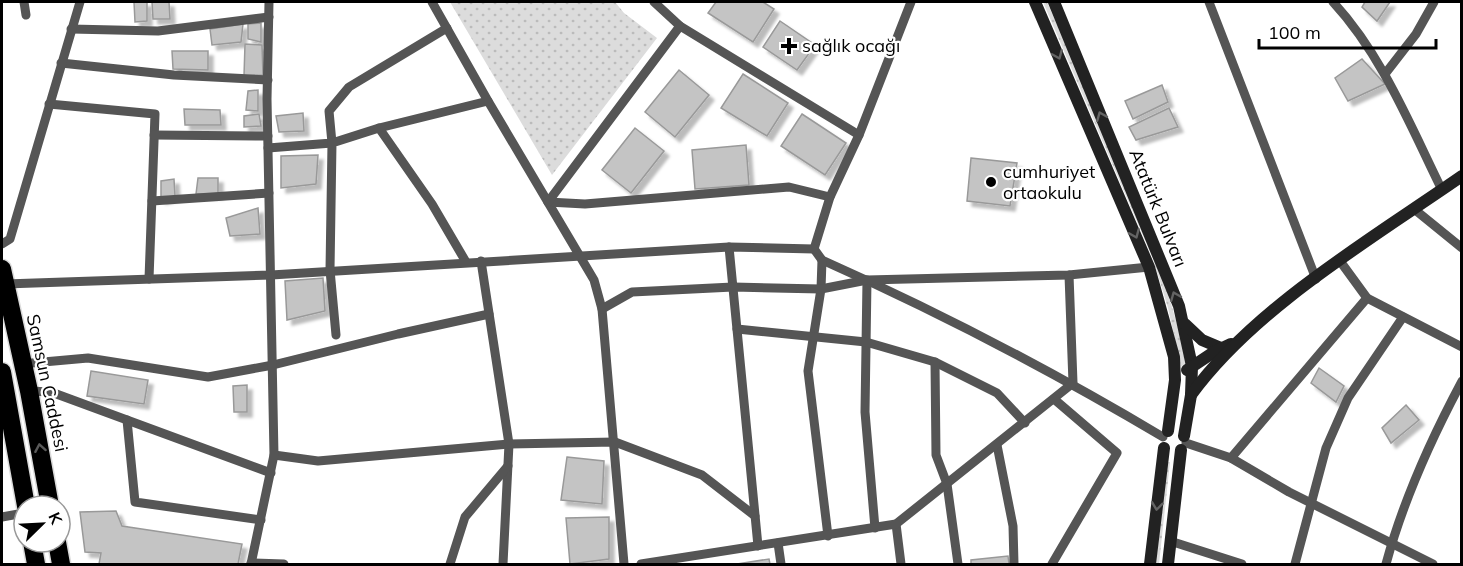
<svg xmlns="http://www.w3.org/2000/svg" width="1463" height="566" font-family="Mulish,sans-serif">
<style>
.grass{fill:url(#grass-dots)}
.building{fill:#c4c4c4;stroke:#999;stroke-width:1.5;filter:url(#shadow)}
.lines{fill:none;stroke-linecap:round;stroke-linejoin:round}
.highway-casing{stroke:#dbdbdb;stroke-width:21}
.street{stroke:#555;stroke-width:9}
.secondary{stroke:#222;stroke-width:12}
.highway{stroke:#000;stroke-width:18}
.oneway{stroke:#646464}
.oneway2{stroke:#595959}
.poi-dot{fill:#000;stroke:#fff;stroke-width:2}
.labels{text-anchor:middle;stroke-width:4.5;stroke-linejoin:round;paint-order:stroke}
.poi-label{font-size:18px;fill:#000;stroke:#fff;text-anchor:start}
.street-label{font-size:18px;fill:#000;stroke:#fff}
</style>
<defs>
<pattern id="grass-dots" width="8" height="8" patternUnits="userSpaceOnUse" patternTransform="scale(1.5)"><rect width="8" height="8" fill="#dcdcdc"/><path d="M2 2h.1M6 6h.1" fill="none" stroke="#bbb" stroke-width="1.8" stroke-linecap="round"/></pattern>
<filter id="shadow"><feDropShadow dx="5" dy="5" stdDeviation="1.5" flood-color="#0004"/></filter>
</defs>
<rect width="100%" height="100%" fill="#fff"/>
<g class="grass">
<path d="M450,2h165l9,11 33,25 -105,137z"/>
<path d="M1043,2h4c51,115 111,237 140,360l-6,5 -13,-59 -15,-49z"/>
<path d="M1167,462h3l-11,102h-3z"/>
</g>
<g class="building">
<path d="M134,2h13v19l-12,1z"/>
<path d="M152,2h17l1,17h-17z"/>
<path d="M716,2h47l11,7 -21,33 -45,-29z"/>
<path d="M1365,2h25l-13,19 -15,-14z"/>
<path d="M780,21l35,24 -18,25 -34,-23z"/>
<path d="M261,23v19l-13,-3v-15z"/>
<path d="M243,24l-2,18 -29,3 -2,-16z"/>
<path d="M245,44l17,1 1,30 -19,1z"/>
<path d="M172,51h36v19l-35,-1z"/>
<path d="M1362,59l23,25 -37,17 -13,-23z"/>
<path d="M679,70l30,25 -34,42 -30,-25z"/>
<path d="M743,74l45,29 -21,33 -46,-28z"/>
<path d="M1162,85l6,17 -35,17 -8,-18z"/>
<path d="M258,90v21l-12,-1 2,-19z"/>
<path d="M1169,108l9,19 -42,13 -7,-13z"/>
<path d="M184,109l36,1 1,15h-36z"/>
<path d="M303,113l1,18 -25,1 -3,-16z"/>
<path d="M259,114l2,12 -17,1v-11z"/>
<path d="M802,114l44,29 -21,32 -44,-29z"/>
<path d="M635,128l29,23 -33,42 -29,-23z"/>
<path d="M746,145l3,40 -54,4 -3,-39z"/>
<path d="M318,155l-2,29 -35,4v-32z"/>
<path d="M971,158l46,5 -7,43 -43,-5z"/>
<path d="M198,178h20v16h-22z"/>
<path d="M174,179l1,17 -14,3v-18z"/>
<path d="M258,208l2,26 -30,2 -4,-18z"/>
<path d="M323,278l2,33 -38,9 -2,-39z"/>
<path d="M1319,368l25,18 -8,16 -25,-19z"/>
<path d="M91,371l57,9 -4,24 -57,-8z"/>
<path d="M247,385v27h-13l-1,-26z"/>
<path d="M1406,405l13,15 -28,23 -9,-15z"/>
<path d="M567,457l37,4 -2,43 -41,-4z"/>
<path d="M116,511l6,15 120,18 -4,20h-139l2,-11 -16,-1 -5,-40z"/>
<path d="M609,517v42l-39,5 -4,-46z"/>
<path d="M1008,556l1,8h-38v-4z"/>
<path d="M769,559l1,5h-33z"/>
</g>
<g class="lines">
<g class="highway-casing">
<g id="highway">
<path d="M2,269l27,122 21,115"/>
<path d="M2,372l24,134"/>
<path d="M32,542l4,22"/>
<path d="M57,542l4,22"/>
</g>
</g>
<g class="street">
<path d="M24,2l2,13"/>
<path d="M432,2l56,99 106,179 8,29 22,255"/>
<path d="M654,2l26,24 179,109"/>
<path d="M911,2l-52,133 -29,62 -16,52 8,11c117,52 230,111 341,177"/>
<path d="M1209,2l107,277"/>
<path d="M1333,2c49,53 77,123 109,188"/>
<path d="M71,29l87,2 111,-14"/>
<path d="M61,63l113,12 94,5"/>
<path d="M1385,74l31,-40 18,-32"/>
<path d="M49,104l106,10 -6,165"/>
<path d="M379,128l53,76 34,58"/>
<path d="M154,135l114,1"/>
<path d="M268,148l64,-5 -3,-32 20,-24 98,-59"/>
<path d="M152,201l117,-8"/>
<path d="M548,202l37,2 204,-17 41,10"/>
<path d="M548,202l132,-176"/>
<path d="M1414,209l48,39"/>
<path d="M2,244l8,-5 70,-237"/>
<path d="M729,247l29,299"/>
<path d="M822,260l-1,29 -13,82 20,165"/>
<path d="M481,261l28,183 -6,120"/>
<path d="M1340,261l27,37 95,49"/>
<path d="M867,280l-2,132 10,116"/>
<path d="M5,284l266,-9 458,-28 85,2"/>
<path d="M602,309l30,-17 101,-5 88,2 46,-9 202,-5 80,-8"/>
<path d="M737,329l129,13 69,20 62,31 28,30"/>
<path d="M336,335l-6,-65 2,-127 47,-15 109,-27"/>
<path d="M935,362l1,93 11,29 11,80"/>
<path d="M21,364l67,-6 120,19 65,-12 125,-31 91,-20"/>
<path d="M29,391l22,1 220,81"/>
<path d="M127,420l8,82 126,18"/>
<path d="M1186,443l45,15 58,34 144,72"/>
<path d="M997,445l16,81 1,38"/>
<path d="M274,455l44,6 191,-17 106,-2 87,33 53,41"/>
<path d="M1231,458l136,-160"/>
<path d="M2,517l22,-4"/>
<path d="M896,524l5,40"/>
<path d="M1170,541l72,23"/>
<path d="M778,543l3,21"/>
<path d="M251,563l33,1"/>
<path d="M251,564l23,-109 -7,-356 2,-97"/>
<path d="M450,564l15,-47 43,-51"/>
<path d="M641,564l255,-40 177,-141 -4,-108"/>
<path d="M1052,564l65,-111 -63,-54"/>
<path d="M1295,564l31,-116 22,-50 55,-81"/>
<path d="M1386,564c17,-63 45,-125 76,-183"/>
</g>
<g class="secondary">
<path d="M1035,2l114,265 25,90 1,23 -7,51"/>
<path d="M1054,2l125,304 13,60 -1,29 -7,41"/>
<path d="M1185,324l17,16 19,8"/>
<path d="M1187,370l27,-18 17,-8"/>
<path d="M1191,395c64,-88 182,-157 271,-219"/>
<path d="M1150,564l14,-116"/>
<path d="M1168,564l13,-114"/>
</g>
<use href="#highway" class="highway"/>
</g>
<defs><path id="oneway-chevron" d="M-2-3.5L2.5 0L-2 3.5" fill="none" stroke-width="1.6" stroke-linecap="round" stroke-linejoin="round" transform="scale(1.5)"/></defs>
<g class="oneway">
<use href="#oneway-chevron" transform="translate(1058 55) rotate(67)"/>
<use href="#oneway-chevron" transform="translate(1101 116) rotate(-112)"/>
<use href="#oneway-chevron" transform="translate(1135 234) rotate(67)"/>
<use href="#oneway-chevron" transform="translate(1175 296) rotate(-112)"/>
<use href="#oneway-chevron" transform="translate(1157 506) rotate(97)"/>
</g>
<use class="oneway2" href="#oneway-chevron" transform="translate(40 448) rotate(-100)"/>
<g class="poi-dot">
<path d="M786 37h6v6h6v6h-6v6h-6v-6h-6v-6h6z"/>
<circle cx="991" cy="182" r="6"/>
</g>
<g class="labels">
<g class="poi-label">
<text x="802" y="52">sağlık ocağı</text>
<text x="1003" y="178">cumhuriyet<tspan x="1003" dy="21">ortaokulu</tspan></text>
</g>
<g class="street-label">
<text transform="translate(1158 208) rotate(68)" y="6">Atatürk Bulvarı</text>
<text transform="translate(47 383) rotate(78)" y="6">Samsun Caddesi</text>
</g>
</g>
<rect width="1463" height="566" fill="none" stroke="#000000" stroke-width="6"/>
<g transform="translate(42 524) rotate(66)"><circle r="28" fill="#ffffff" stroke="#999999" stroke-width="1.5"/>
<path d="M0-4.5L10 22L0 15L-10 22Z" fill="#000000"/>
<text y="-9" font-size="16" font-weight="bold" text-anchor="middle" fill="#000000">K</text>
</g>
<path d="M1259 39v9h177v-9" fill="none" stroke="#000000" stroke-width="3"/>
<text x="1268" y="39" font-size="18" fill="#000000" stroke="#ffffff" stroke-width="4.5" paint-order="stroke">100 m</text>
</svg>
